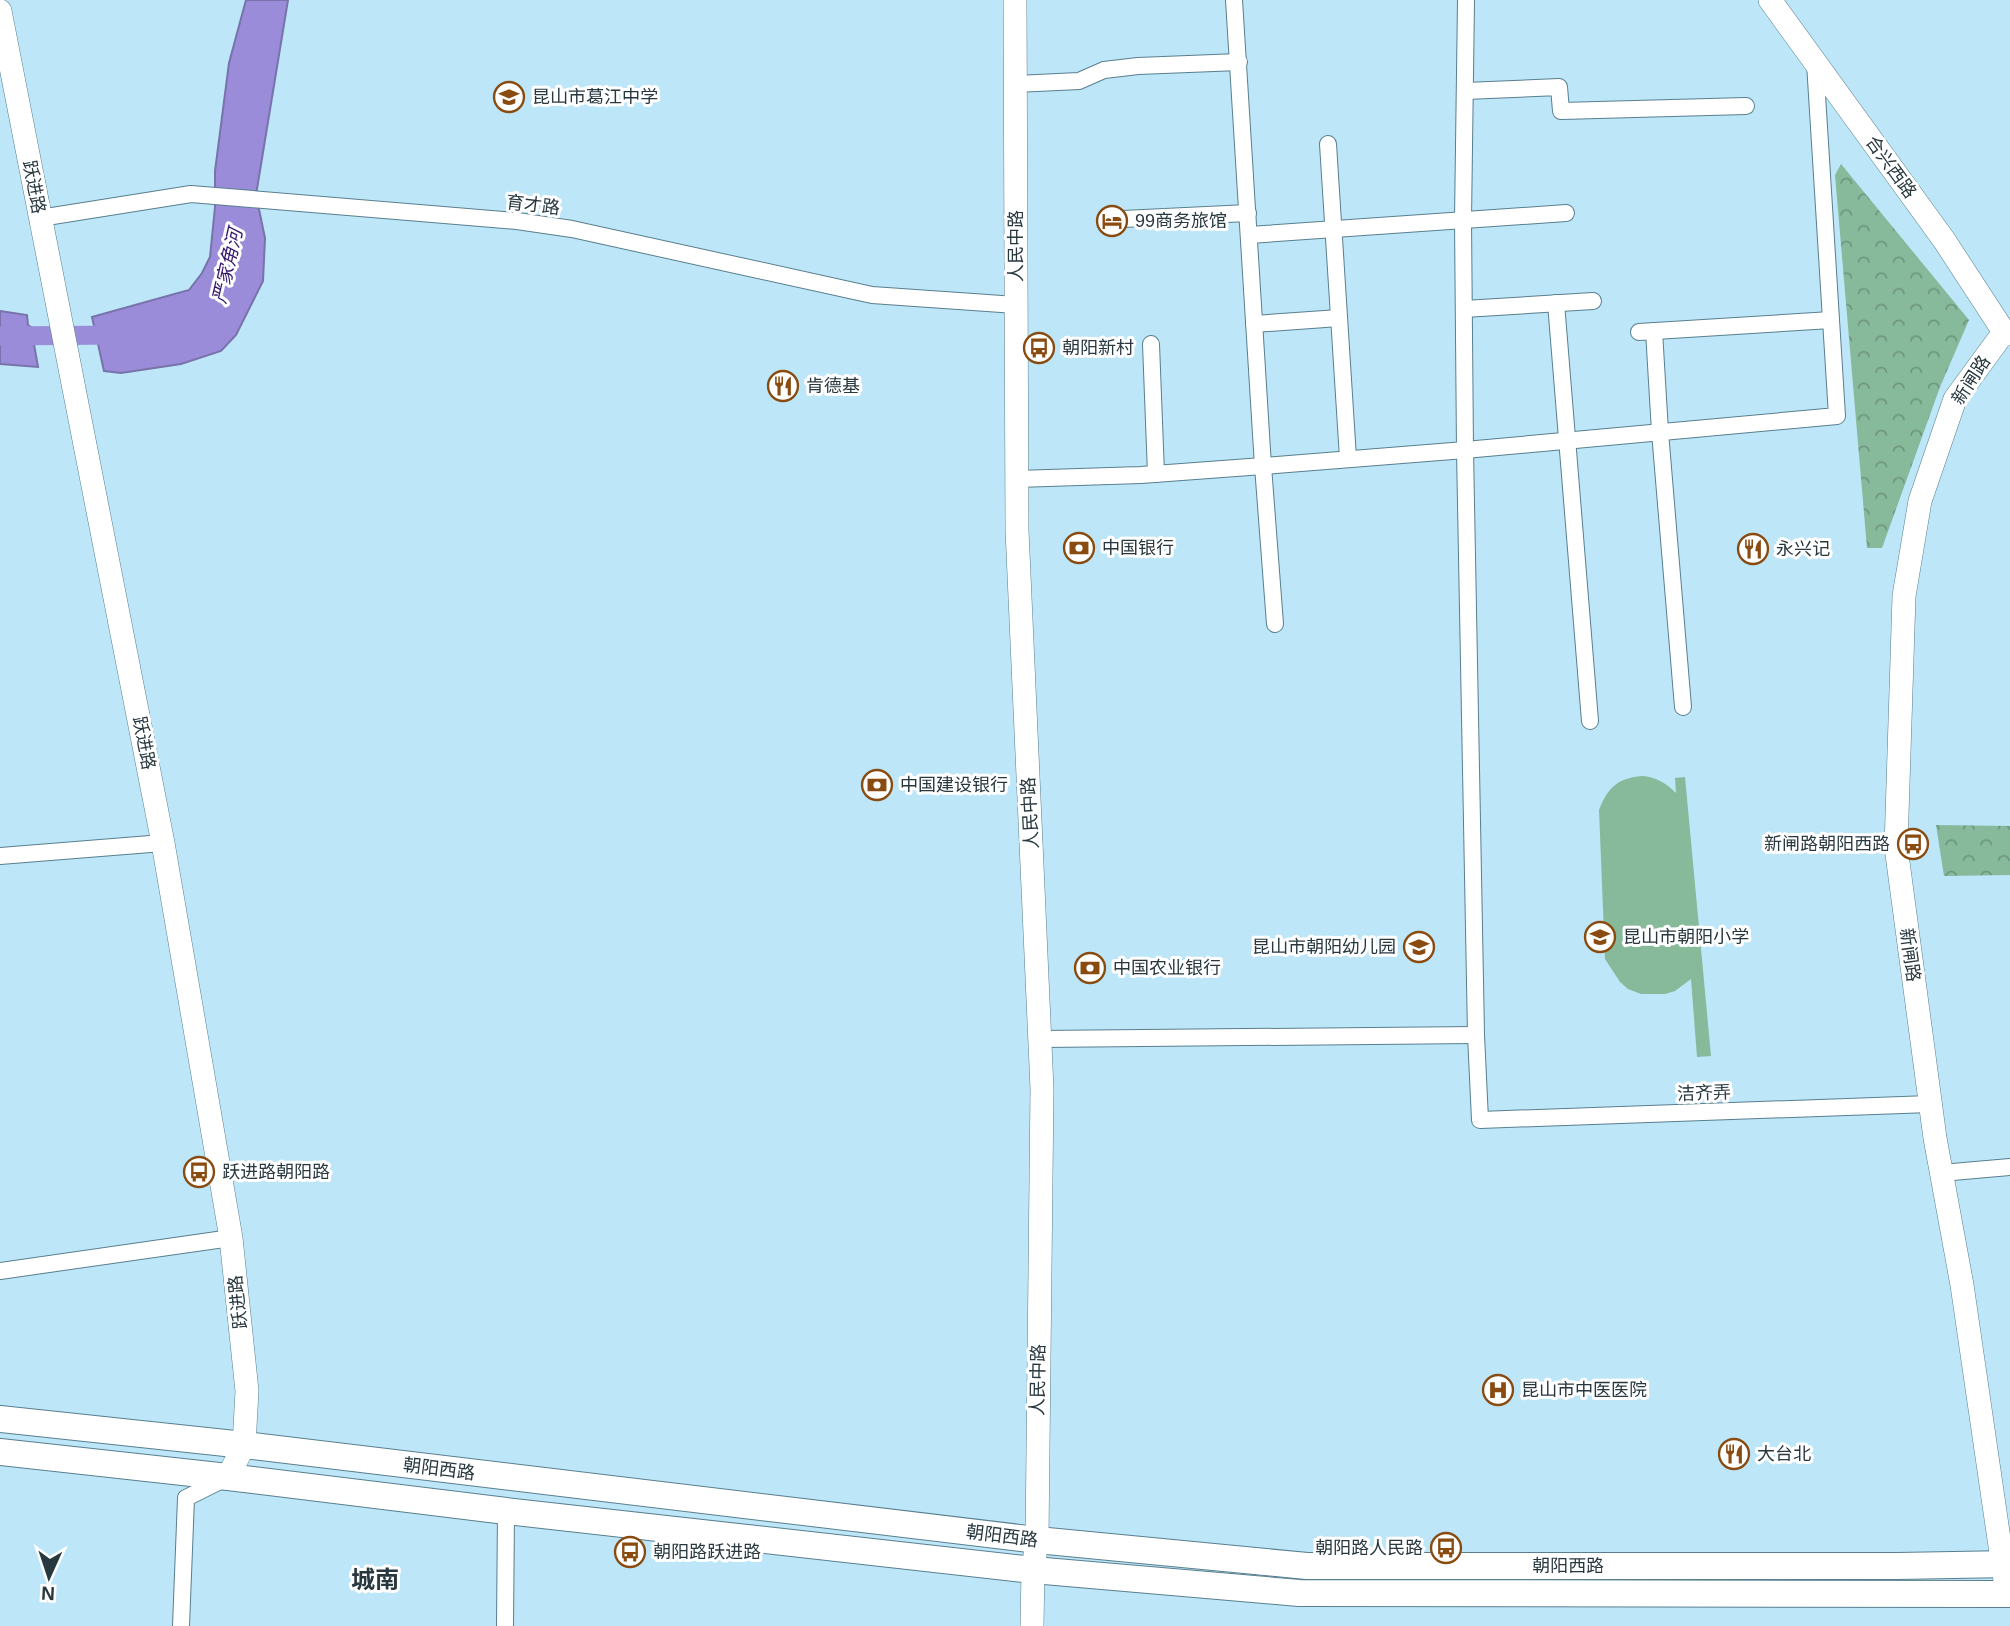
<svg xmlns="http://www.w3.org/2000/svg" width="2010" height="1626" font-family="Arial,'Noto Sans SC',sans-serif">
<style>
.grass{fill:#87b99b}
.park{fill:url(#park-crowns)}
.water{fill:#9b8cd9;stroke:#7873ab;stroke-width:2}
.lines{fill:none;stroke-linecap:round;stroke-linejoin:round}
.canal{stroke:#9b8cd9;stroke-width:19}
.street-casing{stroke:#587f8e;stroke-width:18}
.secondary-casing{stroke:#587f8e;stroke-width:24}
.primary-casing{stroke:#587f8e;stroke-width:28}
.street{stroke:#fff;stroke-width:16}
.secondary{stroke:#fff;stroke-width:23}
.primary{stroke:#fff;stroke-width:26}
.labels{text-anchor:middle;stroke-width:6;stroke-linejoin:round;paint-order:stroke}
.poi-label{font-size:18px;fill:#28383f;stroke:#fff;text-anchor:start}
.street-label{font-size:18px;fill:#28383f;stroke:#fff}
.water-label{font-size:19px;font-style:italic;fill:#35166f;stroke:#fff}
.district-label{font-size:24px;font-weight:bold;fill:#28383f;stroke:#fff}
</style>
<defs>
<pattern id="park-crowns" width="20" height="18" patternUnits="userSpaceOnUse" patternTransform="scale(1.75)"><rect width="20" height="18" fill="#87b99b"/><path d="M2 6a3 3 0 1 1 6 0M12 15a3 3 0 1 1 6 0" fill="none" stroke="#6e9780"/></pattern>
</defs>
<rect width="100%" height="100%" fill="#bde6f8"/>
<path class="grass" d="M1642,776c14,1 24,7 34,17l-1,-15 10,-1 26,279 -14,1 -6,-78 -16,12 -10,3h-24l-13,-5 -8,-7 -15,-23 -6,-149c9,-23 19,-32 43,-34z"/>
<g class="park">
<path d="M1841,164l128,156 -29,67 -58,161h-15l-32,-373z"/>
<path d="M1936,825l74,1v49l-66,1z"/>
</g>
<g class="water">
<path d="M246,0h42l-32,195 9,43 -2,43 -27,54 -15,16 -40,13 -60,9 -17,-2 -12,-54 97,-27 13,-17 8,-16 5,-50v-36l14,-108z"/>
<path d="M0,311l27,4 1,10 3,2 7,40 -38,-3z"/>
</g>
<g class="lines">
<path class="canal" d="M0,336l121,-1"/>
<g class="street-casing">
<g id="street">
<path d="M1234,0l29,466 12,158"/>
<path d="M1466,0l-3,220 2,230 11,585 4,85 450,-16"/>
<path d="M1015,84l64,-3 25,-11 34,-4 101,-4"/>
<path d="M1465,91l94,-4 2,24 185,-5"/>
<path d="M1328,144l20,314"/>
<path d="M40,218l151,-24 326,27 55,8 300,66 144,10"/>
<path d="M1123,219l125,-6"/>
<path d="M1249,235l317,-22"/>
<path d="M1556,303l34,418"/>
<path d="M1464,309l129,-8"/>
<path d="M1254,324l85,-6"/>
<path d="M1654,331l6,101 23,275"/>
<path d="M1639,332l192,-12"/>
<path d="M1151,344l5,130"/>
<path d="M1017,479l124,-4 122,-9 202,-16 372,-34 -22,-353"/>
<path d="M0,856l163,-13"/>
<path d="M1040,1039l436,-4"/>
<path d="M1941,1173l69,-6"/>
<path d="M0,1271l231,-33"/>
<path d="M181,1626l5,-128 40,-20"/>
<path d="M505,1626l1,-115"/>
</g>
</g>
<g class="secondary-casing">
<g id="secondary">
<path d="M1015,0l2,530 25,559 -5,451 -4,30 -1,56"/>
<path d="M1770,0l174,240 60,92 6,2"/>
<path d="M0,11l163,832 68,395 16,153 -3,54 -16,32"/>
<path d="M2004,332l-49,67 -35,102 -16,95 -8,251 39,291 27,147 45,309"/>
</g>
</g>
<g class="primary-casing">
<g id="primary">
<path d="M0,1419l244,26 793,95 270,26h590l113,-2"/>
<path d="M0,1452l228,25 278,34 527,59 266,23 711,1"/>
</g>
</g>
<use href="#street" class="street"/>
<use href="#secondary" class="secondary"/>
<use href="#primary" class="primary"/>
</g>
<defs>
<g id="school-ring" transform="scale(1.575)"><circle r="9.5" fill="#fff" stroke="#894b0f" stroke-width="1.5"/><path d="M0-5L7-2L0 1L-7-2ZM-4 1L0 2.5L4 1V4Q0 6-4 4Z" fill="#894b0f"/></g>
<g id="hotel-ring" transform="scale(1.575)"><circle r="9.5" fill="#fff" stroke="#894b0f" stroke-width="1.5"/><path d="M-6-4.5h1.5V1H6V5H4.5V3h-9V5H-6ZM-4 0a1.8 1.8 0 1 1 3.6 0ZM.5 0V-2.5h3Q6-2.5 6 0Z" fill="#894b0f"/></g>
<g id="bus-ring" transform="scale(1.575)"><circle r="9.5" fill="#fff" stroke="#894b0f" stroke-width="1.5"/><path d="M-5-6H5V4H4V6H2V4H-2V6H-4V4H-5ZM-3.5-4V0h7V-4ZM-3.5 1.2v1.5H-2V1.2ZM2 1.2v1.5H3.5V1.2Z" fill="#894b0f"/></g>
<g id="restaurant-ring" transform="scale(1.575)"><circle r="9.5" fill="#fff" stroke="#894b0f" stroke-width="1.5"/><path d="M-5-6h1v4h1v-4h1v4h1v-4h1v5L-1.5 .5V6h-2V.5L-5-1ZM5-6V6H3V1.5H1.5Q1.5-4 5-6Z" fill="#894b0f"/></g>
<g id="bank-ring" transform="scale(1.575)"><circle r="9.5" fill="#fff" stroke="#894b0f" stroke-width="1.5"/><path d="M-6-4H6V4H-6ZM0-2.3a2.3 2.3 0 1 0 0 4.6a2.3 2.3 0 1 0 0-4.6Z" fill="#894b0f"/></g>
<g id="hospital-ring" transform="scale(1.575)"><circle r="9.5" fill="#fff" stroke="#894b0f" stroke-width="1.5"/><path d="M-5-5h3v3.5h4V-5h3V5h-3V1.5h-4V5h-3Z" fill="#894b0f"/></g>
</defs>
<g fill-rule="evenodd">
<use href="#school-ring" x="509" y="97"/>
<use href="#hotel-ring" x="1112" y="221"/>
<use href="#bus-ring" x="1039" y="348"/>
<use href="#restaurant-ring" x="783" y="386"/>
<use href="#bank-ring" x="1079" y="548"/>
<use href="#restaurant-ring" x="1753" y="549"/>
<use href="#bank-ring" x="877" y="785"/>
<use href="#bus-ring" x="1913" y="844"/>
<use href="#school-ring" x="1600" y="937"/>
<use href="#school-ring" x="1419" y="947"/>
<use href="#bank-ring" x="1090" y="968"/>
<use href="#bus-ring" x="199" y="1172"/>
<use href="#hospital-ring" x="1498" y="1390"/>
<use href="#restaurant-ring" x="1734" y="1454"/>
<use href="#bus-ring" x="1446" y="1548"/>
<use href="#bus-ring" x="630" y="1552"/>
</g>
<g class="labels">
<g class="poi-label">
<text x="532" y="103">昆山市葛江中学</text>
<text x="1135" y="227">99商务旅馆</text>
<text x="1062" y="354">朝阳新村</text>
<text x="806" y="392">肯德基</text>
<text x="1102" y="554">中国银行</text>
<text x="1776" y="555">永兴记</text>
<text x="900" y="791">中国建设银行</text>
<text x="1890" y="850" text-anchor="end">新闸路朝阳西路</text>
<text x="1623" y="943">昆山市朝阳小学</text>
<text x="1396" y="953" text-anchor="end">昆山市朝阳幼儿园</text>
<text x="1113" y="974">中国农业银行</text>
<text x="222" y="1178">跃进路朝阳路</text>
<text x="1521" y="1396">昆山市中医医院</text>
<text x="1757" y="1460">大台北</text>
<text x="1423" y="1554" text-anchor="end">朝阳路人民路</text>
<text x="653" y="1558">朝阳路跃进路</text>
</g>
<g class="street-label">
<text transform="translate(1891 167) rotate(54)" y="6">合兴西路</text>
<text transform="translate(34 187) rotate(79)" y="6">跃进路</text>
<text transform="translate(533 205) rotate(7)" y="6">育才路</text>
<text transform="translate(1016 246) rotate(-90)" y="6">人民中路</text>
<text transform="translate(1971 380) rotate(-57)" y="6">新闸路</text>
<text transform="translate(144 743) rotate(79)" y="6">跃进路</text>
<text transform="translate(1030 813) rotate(-93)" y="6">人民中路</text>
<text transform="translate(1910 955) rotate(82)" y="6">新闸路</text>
<text transform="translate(1704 1093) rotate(-2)" y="6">洁齐弄</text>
<text transform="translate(238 1302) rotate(-96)" y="6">跃进路</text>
<text transform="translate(1038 1380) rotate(-89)" y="6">人民中路</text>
<text transform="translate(439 1469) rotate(7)" y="6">朝阳西路</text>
<text transform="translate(1002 1536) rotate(7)" y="6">朝阳西路</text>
<text x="1568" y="1572">朝阳西路</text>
</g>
<g class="water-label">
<text transform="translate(227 266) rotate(-77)" y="7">严家角河</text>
</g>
<g class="district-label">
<text x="375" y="1588">城南</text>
</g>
</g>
<g transform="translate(49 1577) rotate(183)" stroke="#ffffff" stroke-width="5" paint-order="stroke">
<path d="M0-5L12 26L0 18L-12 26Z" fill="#28383f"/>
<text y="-10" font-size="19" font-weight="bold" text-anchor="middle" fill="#28383f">N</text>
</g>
</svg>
